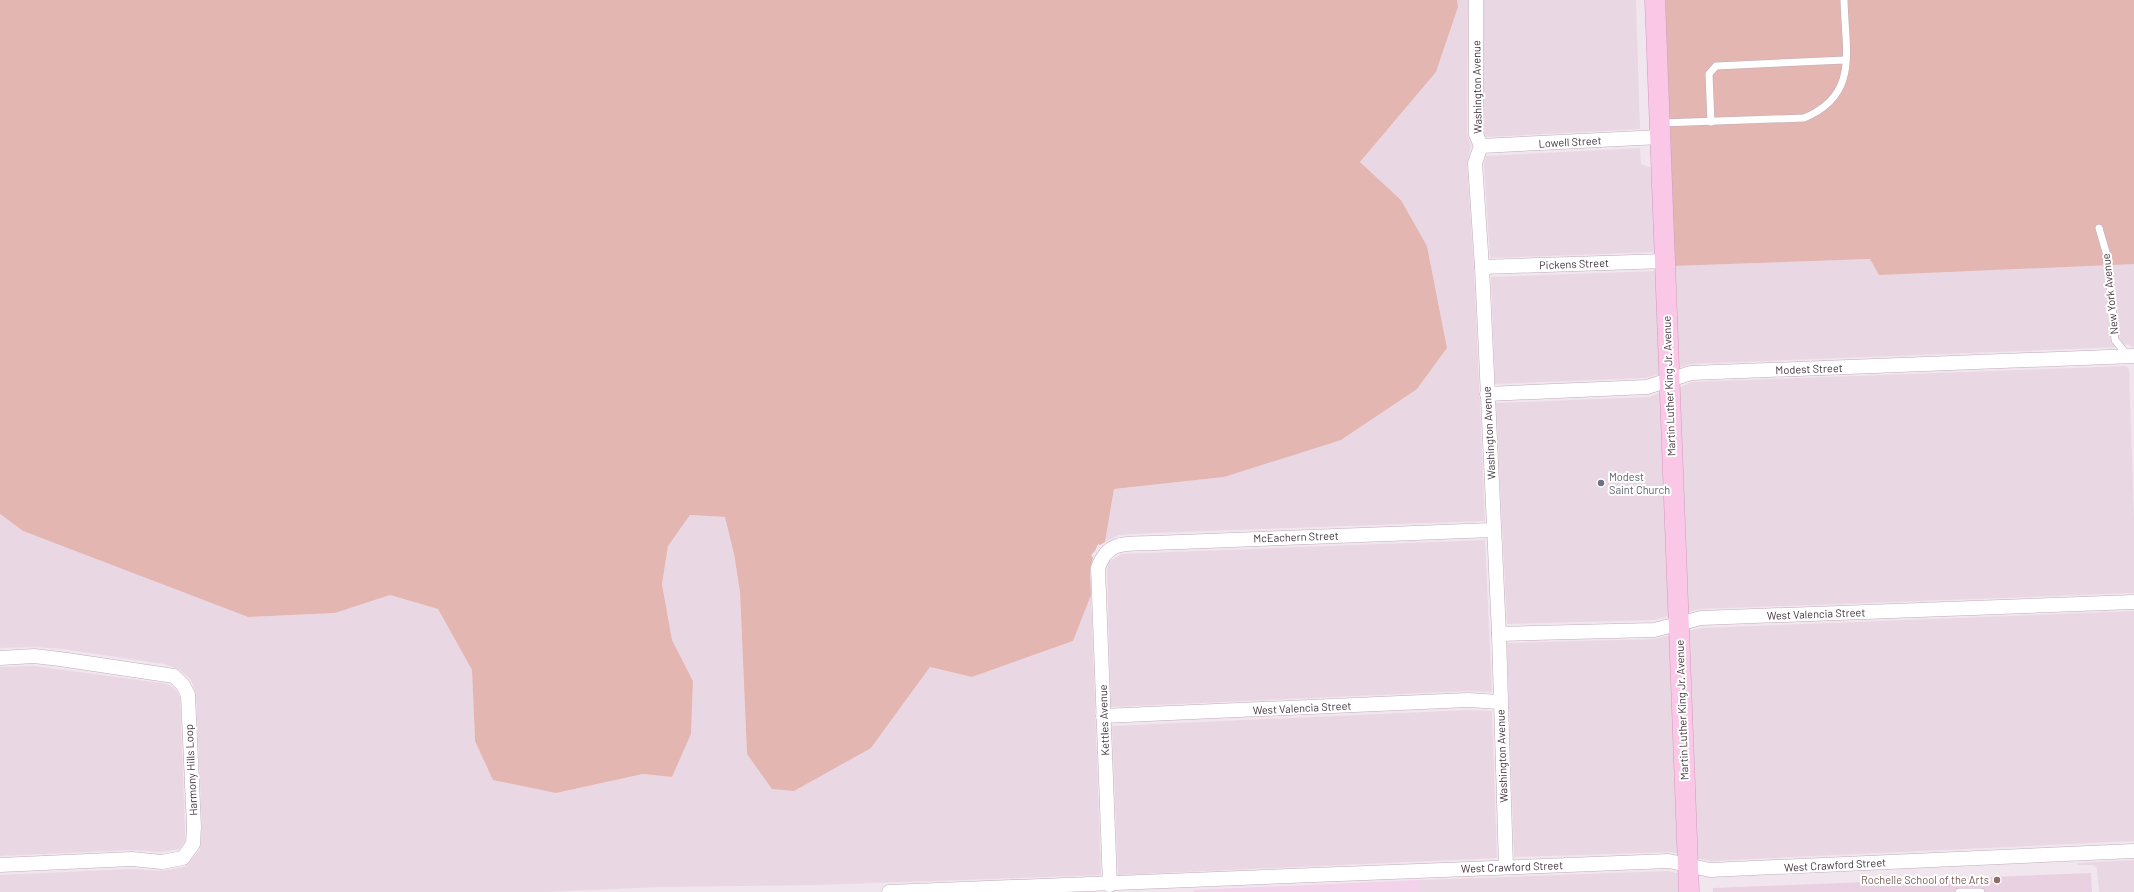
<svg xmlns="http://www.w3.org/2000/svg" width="2134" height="892" font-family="Barlow,sans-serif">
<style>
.residential{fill:#e9d8e4}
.commercial{fill:#f3d2eb}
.education{fill:#ead1e1}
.green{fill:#e4b6b1}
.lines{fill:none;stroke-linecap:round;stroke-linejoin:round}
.lane-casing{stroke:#c0acb9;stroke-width:8}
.street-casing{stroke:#c0acb9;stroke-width:15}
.secondary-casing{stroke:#d29bbc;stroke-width:21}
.lane{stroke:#fff;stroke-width:7}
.street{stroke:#fff;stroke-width:14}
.secondary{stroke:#fbc7e6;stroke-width:20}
.worship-dot{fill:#6b7280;stroke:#fff;stroke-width:1.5}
.education-dot{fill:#8d6e63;stroke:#fff;stroke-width:1.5}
.labels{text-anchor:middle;stroke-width:4;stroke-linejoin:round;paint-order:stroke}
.street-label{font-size:11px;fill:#443640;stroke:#fff}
.worship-label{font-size:11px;fill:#5b616d;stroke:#fff;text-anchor:start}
.education-label{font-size:11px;fill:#785e54;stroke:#fff;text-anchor:end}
</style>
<rect width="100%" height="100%" fill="#f2e6ee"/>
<g class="residential">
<path d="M1457,0h11l-1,133 4,13 -4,18 7,104 11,253 -332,12 -34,2 -14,7 9,-53 110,-12 193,-88 30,-41 -20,-102 -26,-46 -41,-38 76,-90 22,-65z"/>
<path d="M1484,0h152l4,129 -154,8 -2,-5z"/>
<path d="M1640,148l1,16 11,4 4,84 -166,6 -6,-94 2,-8z"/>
<path d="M1870,259l264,5v83l-8,-3 -2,3 -434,17 -13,4 -4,-102z"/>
<path d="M1657,271l3,103 -14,4 -151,6 -4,-107z"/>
<path d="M2126,366l3,3 5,149v75l-433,16 -15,3 -8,-224 14,-6z"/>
<path d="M1661,393l9,223 -17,4 -146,4 -11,-221 152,-6z"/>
<path d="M0,514l23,17 225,86 87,-4 55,-18 48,14 34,61 3,71 81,52 87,-19 29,3 19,-43 2,-53 -21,-41 -10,-56 6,-38 22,-31 35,2 9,37 6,38 7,162 124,-6 59,-81 42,10 101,-36 18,-46 10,280 -282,10 -159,2 -113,5h-547v-17l132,-6 29,2 24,-4 15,-17 2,-22 -6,-133 -5,-15 -12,-11 -15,-5 -102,-15 -27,-2 -35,1z"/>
<path d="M1485,540l7,152 -24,-1 -357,16 -4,-137 2,-8 12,-8z"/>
<path d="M2134,611v230l-423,20 -15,-3 -9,-227 15,-3z"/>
<path d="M1671,635l8,219 -8,-2 -157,5 -7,-214 147,-4z"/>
<path d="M34,666l127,17 9,2 7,6 3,7 5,129v14l-6,8 -18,3 -30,-2 -131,6v-189z"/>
<path d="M1468,710l24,1 5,147 -379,17 -6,-149z"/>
<path d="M2134,860v32h-35l-2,-24 -4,-3h-15v-2z"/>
<path d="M1668,871l12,3 1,18h-261v-12z"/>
</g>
<path class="commercial" d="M1420,880v12h-226v-2z"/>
<path class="education" d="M2091,873l1,19h-379v-4z"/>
<g class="green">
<path d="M0,0h1457l1,7 -22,65 -76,90 41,38 26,46 20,102 -30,41 -76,51 -117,37 -110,12 -9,53 -5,3 -2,-1 -3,7 -4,4 2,3 -3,11 1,26 -18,46 -101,36 -42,-10 -59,81 -77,43 -22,-2 -25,-35 -7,-162 -6,-38 -9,-37 -35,-2 -22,31 -6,38 10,56 21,41 -2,53 -19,43 -29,-3 -87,19 -63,-13 -18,-39 -3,-71 -34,-61 -48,-14 -55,18 -87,4 -225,-86 -23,-17z"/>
<path d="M1663,0h471v264l-255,11 -9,-16 -197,7z"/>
</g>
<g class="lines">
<g class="lane-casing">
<g id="lane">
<path d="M1711,122l-2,-48 7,-8 129,-6"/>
<path d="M1661,123l143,-5c56,-23 41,-68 40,-118"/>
<path d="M2099,228l9,31 7,81 13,16"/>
<path d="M1959,892h22"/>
</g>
</g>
<g class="street-casing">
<g id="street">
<path d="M1476,0v134l5,12 -6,17 7,104 17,367 7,233"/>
<path d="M1481,146l179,-9"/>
<path d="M1482,267l183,-6"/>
<path d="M1487,394l160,-7 44,-14 443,-17"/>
<path d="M1499,634l155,-4 47,-12 433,-16"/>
<path d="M0,658l34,-2 26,3 114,17 9,9 5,10 6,132 -1,17 -10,14 -21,4 -30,-3 -132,6"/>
<path d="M1103,716l365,-16 32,2"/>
<path d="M1110,885l-12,-317c10,-29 30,-24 56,-25l339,-13"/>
<path d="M889,892l780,-31 41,9 424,-19"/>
</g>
</g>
<g class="secondary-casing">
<path id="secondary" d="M1655,0l34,892"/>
</g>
<use href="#lane" class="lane"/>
<use href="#street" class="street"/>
<use href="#secondary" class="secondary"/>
</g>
<circle class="worship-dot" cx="1601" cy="483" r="4"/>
<circle class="education-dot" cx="1997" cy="880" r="4"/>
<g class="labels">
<g class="street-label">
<text transform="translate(1477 87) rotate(-91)" y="4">Washington Avenue</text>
<text transform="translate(1570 142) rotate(-3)" y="4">Lowell Street</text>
<text transform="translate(1574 264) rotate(-2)" y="4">Pickens Street</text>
<text transform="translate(2110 294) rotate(-96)" y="4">New York Avenue</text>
<text transform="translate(1809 369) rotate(-2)" y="4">Modest Street</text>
<text transform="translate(1669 386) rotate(-92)" y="4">Martin Luther King Jr. Avenue</text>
<text transform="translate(1489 433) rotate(-93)" y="4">Washington Avenue</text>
<text transform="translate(1296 537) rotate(-2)" y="4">McEachern Street</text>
<text transform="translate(1816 614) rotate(-2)" y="4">West Valencia Street</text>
<text transform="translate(1302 708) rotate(-3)" y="4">West Valencia Street</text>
<text transform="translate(1682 710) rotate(-92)" y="4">Martin Luther King Jr. Avenue</text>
<text transform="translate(1104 720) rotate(-92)" y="4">Kettles Avenue</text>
<text transform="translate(1502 756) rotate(-92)" y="4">Washington Avenue</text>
<text transform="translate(191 770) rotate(-93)" y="4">Harmony Hills Loop</text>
<text transform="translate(1835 865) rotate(-3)" y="4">West Crawford Street</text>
<text transform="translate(1512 867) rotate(-2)" y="4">West Crawford Street</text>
</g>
<g class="worship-label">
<text x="1609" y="481">Modest<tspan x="1609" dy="13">Saint Church</tspan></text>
</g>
<g class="education-label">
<text x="1989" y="884">Rochelle School of the Arts</text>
</g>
</g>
</svg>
